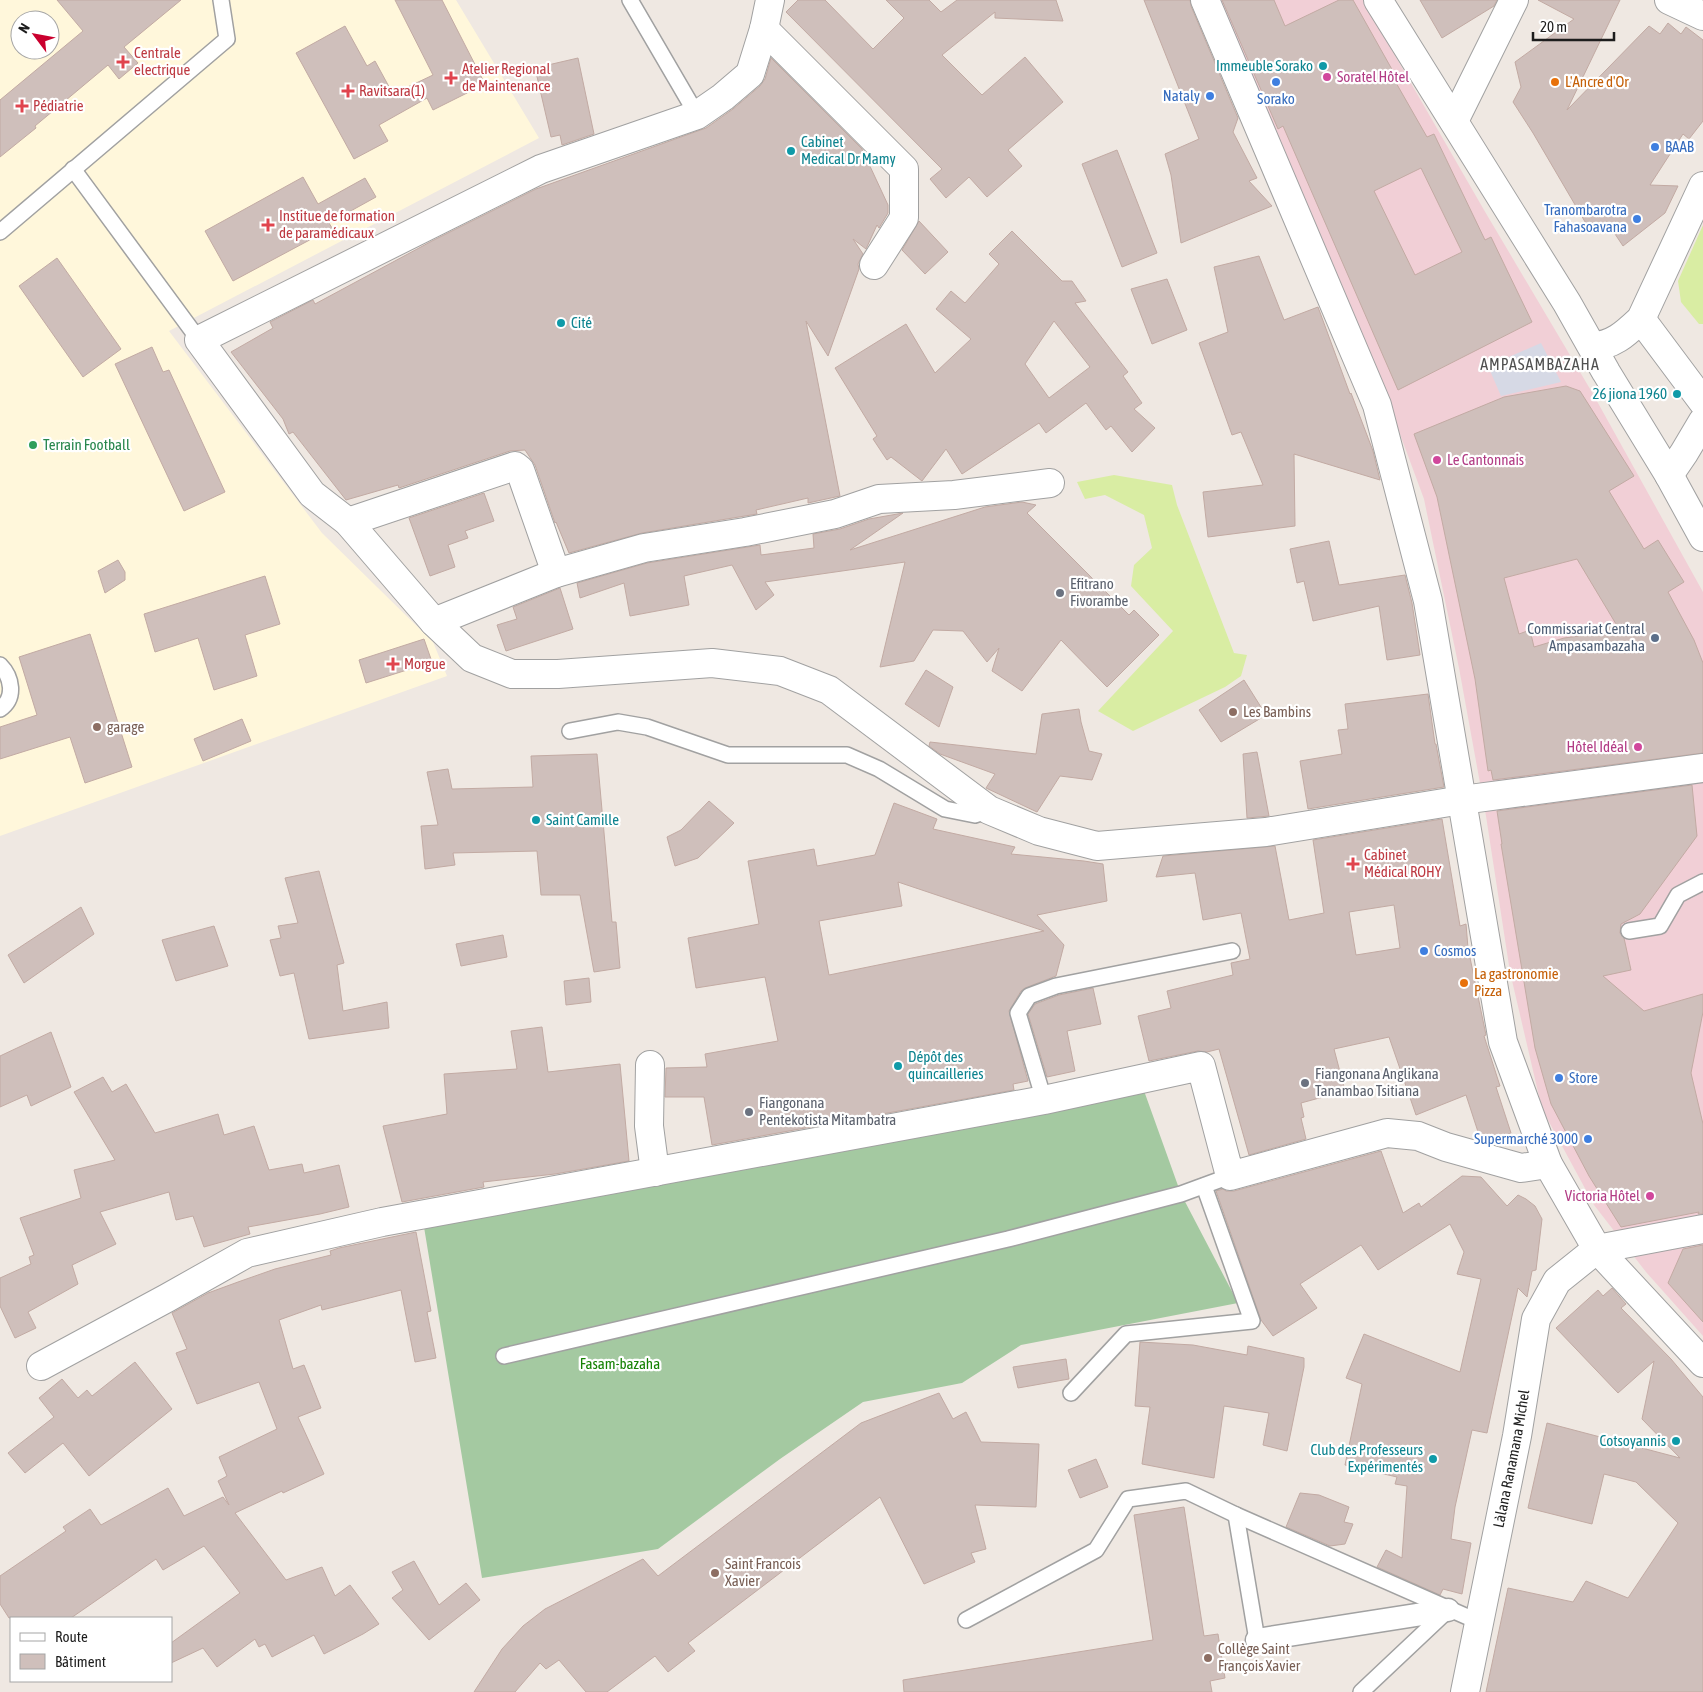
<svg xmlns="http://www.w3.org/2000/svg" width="1703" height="1692" font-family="'Asap Condensed',sans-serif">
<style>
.commercial{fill:#f1cfd6}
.education{fill:#fff7db;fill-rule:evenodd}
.grass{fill:#d9eda3}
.cemetery{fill:#a4c9a1}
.plaza{fill:#d6d9e5}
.building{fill:#cfbfbb;stroke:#c2aaa3;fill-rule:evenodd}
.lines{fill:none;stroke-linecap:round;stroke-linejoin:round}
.service-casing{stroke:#a1a1a1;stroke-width:18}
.pedestrian-casing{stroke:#a1a1a1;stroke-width:25}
.minor-casing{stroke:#a1a1a1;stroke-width:30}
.tertiary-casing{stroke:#a1a1a1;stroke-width:30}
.service{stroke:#fff;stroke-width:15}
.pedestrian{stroke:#fff;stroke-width:22}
.minor{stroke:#fff;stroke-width:28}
.tertiary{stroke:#fff;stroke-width:28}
.health-dot{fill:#e0444e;stroke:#fff;stroke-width:2}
.culture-dot{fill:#0f9aa8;stroke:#fff;stroke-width:2}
.hotel-dot{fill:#d1479c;stroke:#fff;stroke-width:2}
.shop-dot{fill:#3f7fe0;stroke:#fff;stroke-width:2}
.food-dot{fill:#e8710a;stroke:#fff;stroke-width:2}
.leisure-dot{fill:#2e9e5b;stroke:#fff;stroke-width:2}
.worship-dot{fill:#6b7280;stroke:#fff;stroke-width:2}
.service-dot{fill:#5c6f8a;stroke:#fff;stroke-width:2}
.education-dot{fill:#8d6e63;stroke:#fff;stroke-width:2}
.labels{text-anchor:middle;stroke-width:4.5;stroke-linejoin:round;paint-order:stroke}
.health-label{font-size:15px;fill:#be3a42;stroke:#fff;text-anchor:start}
.culture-label{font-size:15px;fill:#0d838f;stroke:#fff;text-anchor:end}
.hotel-label{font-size:15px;fill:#b23c85;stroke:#fff;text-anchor:start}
.food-label{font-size:15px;fill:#c56008;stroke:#fff;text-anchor:start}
.shop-label{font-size:15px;fill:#366cbe;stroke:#fff;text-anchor:end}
.leisure-label{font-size:15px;fill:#27864d;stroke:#fff;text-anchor:start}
.worship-label{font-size:15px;fill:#5b616d;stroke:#fff;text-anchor:start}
.service-label{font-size:15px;fill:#4e5e75;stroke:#fff;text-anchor:end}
.education-label{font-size:15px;fill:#785e54;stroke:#fff;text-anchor:start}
.park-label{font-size:15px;fill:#168204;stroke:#fff}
.street-label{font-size:15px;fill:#1d1d1d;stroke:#fff}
.neighbourhood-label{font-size:16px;letter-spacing:1px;fill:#505050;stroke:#fff}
</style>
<rect width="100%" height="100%" fill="#efe8e2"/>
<path class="commercial" d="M1220,0h143l121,210 109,184 110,198v744l-57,-64 -52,-67 -52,-96 -32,-137 -24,-156 -27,-148 -35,-169 -44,-119z"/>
<path class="education" d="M0,0h456l83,138 -370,193 153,202 111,109 14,34 -447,160zM20,20h30v30h-30z"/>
<g class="grass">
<path d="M1703,225v99h-4l-18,-22 -3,-21z"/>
<path d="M1114,475l58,10 5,20 57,148 13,2 -6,21 -16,11 -92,44 -35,-20 75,-80 -42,-45 3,-21 18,-17 -8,-33 -39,-20 -20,4 -8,-17z"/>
</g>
<path class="cemetery" d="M1143,1088l38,106 57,109 -217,42 -59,38 -99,19 -83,57 -122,90 -176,29 -58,-351z"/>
<path class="plaza" d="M1541,343l20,39 -60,14 -13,-30z"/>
<g class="building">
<path d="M57,0h124l-57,47 14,16 -19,16 -11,-14 -73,61 1,2 -36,29v-57l83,-69z"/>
<path d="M395,0h47l43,84 -52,26 -6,-12 -48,27 9,16 -34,18 -58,-106 49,-27 22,40 8,-5 18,33 40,-19z"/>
<path d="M798,0h27l48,49 31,-31 -18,-18h43l12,12 16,-12h99l7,21 -68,-3v-6l-53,43 40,40 43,-38 38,45 -55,48 14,16 -35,31 -18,-20 -23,21 -16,-19 12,-10 -156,-157z"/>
<path d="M1144,0h46l1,6 47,112 -5,14 24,46 -8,3 23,25 -91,37 -10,-68 -6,-21 34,-15z"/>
<path d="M1222,0h52l11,26 54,-26h14l41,73 -3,1 36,63 7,-3 51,106 6,-3 41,85 -134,68 -115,-264 -5,3zM1421,168l41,84 -47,23 -41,-84z"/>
<path d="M1420,0h77l-3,6 -52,32z"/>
<path d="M1538,0h82l-53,110 82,-84 11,8 8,-11 13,11 5,-7 17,13v81l-14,18 -6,-5 -33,51 28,1 -13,27 -42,33 -16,-24 -16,10 -58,-99 -20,-31 8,-15 -6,-25 59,-43z"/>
<path d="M578,58l16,76 -32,11 -2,-10 -9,2 -16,-69z"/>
<path d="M771,58l91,91 26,56v8l-9,15 -2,-3 -11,24 -13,-10 10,15 -5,10 1,5 -31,87 -22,-35 34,175 -32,7v-5l-52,12 1,4 -115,19 -73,20 -13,-31 -1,1 -20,-58 -10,-15 -15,1 -111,37 -1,-3 -52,15 -53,-68 -4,2 -6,-15 -52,-67 42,-24 -3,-6 43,-22 2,4 117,-63 104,-52 170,-61 27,-19 27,-23 5,-7z"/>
<path d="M1117,150l40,103 -35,14 -40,-103z"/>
<path d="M303,177l15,27 47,-26 11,19 -47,26 3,5 -99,53 -28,-50z"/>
<path d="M919,221l29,31 -23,22 -23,-24z"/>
<path d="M1012,231l50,50h10l14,20 -11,2 53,69 -5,4 19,27 -8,6 21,19 -23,24 -21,-26 -5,4 -20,-27 -40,30 -7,-10 -77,51 -16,-25 -24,32 -31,-24 -4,3 -14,-21 4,-3 -42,-68 71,-44 29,49 36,-34 -35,-30 15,-18 14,12 34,-39 -10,-10zM1054,321l36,46 -41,31 -24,-34z"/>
<path d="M1259,256l25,64 34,-13 32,87 1,-1 22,58 7,29 -86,-26 1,72 -87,11 -5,-45 60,-7 -22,-53 -9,3 -33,-92 29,-11 -14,-65z"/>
<path d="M57,258l64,91 -38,28 -64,-91z"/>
<path d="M1167,279l20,51 -35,14 -21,-55z"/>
<path d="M152,347l11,25 6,-2 56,122 -41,19 -69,-147z"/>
<path d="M1566,386l14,5 54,85 -25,15 35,58 14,-9 26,42 -16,10 26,48 9,23v90l-210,27 -2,-10 -3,1 -13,-92 -38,-182 -23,-63 90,-37zM1577,559l39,65 -29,11 -23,3 -30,9 -4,-17 -11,4 -15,-56z"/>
<path d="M484,493l10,28 -29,10 3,7 -20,7 7,22 -25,9 -21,-58z"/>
<path d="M1022,502l14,3 -9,8 102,102 5,-5 25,25 -52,52 -46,-47 -39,51 -30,-20 7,-23 -12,14 -24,-31 -30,-1 -19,31 -34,6 25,-105 -140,20 9,13 -18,15 -24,-45 -48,11 5,29 -59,11 -6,-33 -44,15 -3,-15 70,-20 113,-18 1,10 53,-7 -1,-14 27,-5 29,-10 34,-6 -53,37 135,-43z"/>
<path d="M1329,541l10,44 66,-10 7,28 8,52 -33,5 -8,-54 -66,15 -9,-40 -7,2 -7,-34z"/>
<path d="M118,560l7,12v8l-20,13 -7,-22z"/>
<path d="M265,576l15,48 -35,11 12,41 -43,14 -16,-52 -43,14 -11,-38z"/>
<path d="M560,588l13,41 -67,22 -9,-26 20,-6 -4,-12z"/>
<path d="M90,634l42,133 -47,16 -15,-46 -70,22v-32l37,-12 -18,-58z"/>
<path d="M424,639l8,23 -66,21 -7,-23z"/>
<path d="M926,670l27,17 -14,40 -34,-23z"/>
<path d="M1244,680l22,35 -45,27 -22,-32z"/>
<path d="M1428,694l7,50h1l8,43 -136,22 -8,-48 42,-7 -4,-24 10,-1 -3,-25z"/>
<path d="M1079,709l2,13 8,29 13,3 -10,26 -32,-4 -23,36 -51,-24 9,-14 -55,-20 -11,-8 1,-4 106,12 6,-40z"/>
<path d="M242,719l9,22 -48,20 -9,-22z"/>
<path d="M1257,752l12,64 -22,2 -4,-64z"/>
<path d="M597,754l15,168h4l4,46 -26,4 -14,-77h-39l-4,-44 -84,2 2,12 -30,4 -4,-43 17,-1 -11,-53 21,-3 4,20 81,-2 -2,-31z"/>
<path d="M1692,785l5,51 -57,78 -19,10 -1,9 4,5 7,32 -28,6 41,35 59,-17v18l-12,61 12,51v90h-5l1,-2 -78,15 -32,-51 -38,-72 -16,-56 -34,-204h1l-5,-33z"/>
<path d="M709,801l25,22 -36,35 -23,8 -8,-29 14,-7z"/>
<path d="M894,803l43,16 -4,10 82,18 -4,7 73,7 19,3 4,37 -70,14 27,30 -8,31 -31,12 -4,3 -12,20 19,70 -15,3 1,6 -302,55 -8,-48h-39l1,-29 41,-1 -2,-13 73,-13 -13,-64 -69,11 -8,-50 71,-14 -11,-63 66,-12 3,17 58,-11zM898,882l146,49 -215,44 -10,-54 83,-15z"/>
<path d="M1442,819l18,107 6,-2 2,24 18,87 -2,1 16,50 -4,1 15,46 -25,9 -5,-1 -15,-46 -50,20 -27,-78 -55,12 11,42 -44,12 3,14 -3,1 5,21 -57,16 -30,-106 -12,3 -9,-1 -49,10 -11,-45 33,-8 -4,-17 66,-16 -2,-12 19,-4 -9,-46 -38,7 -8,-47 -39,4 7,-21 112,-10 14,74 35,-7 -11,-73zM1394,905l6,43 -44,7 -7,-43z"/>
<path d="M319,871l25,92 -7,2 6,46 44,-9 2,26 -80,11 -15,-66 -14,3 -10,-36 11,-2 -3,-12 20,-3 -13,-45z"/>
<path d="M81,907l13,27 -70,49 -16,-28z"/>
<path d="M214,926l14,40 -52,15 -14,-41z"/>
<path d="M503,935l4,22 -46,9 -5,-22z"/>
<path d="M589,978l2,24 -25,3 -2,-24z"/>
<path d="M1093,988l8,36 -34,7 8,40 -28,6 -19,-63 7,-10 24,-9z"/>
<path d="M542,1027l6,45 72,-8 9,97 -74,13 -72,8 1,5 -82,15 -19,-76 64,-12 -3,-40 73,-5 -6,-38z"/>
<path d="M51,1032l20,55 -40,19 -4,-11 -27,12v-51z"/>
<path d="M103,1077l9,15 14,-8 29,49 63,-19 6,21 30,-9 15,44 33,-6 2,9 35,-8 10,42 -29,7 -72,13 2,7 -46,13 -11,-31 -17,4 -7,-28 -69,20 16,32 -44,21 6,19 -50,28 8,16 -21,10 -15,-32v-28l31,-14 -2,-7 5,-2 -14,-37 61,-20 -7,-28 41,-10 -41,-68z"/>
<path d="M1381,1151l22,62 16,-10 2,4 41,-31 19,1 26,29 11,-11 8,4 9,7 7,13 -6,51 -4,1 -5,26 -9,-9 -31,145 -15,-3 -17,77 -4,32 20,4 -9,51 -19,-5 -3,6 -63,-28 9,-17 16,8 5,-72 -12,-2 2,-7 -52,-12 17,-81 -16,-6 18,-44 96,38 21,-93 -24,-5 7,-22 -14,-28 -72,46 -17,-25 -61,39 17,24 -44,28 -12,-16 -45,-129 7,-2 3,2h8z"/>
<path d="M416,1232l15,79 -4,1 9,46 -21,4 -14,-72 -79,20 -1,-5 -42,15 14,49 11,-4 17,43 -23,9 26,57 -41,19 -1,-2 -47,22 51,67 36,-13 13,29 15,-11 29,39 -16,10 -39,20 -10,-19 -42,22 -7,-13 -6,3 -4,-8 -38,28 -14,-19 -32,15v-20l69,-50 -36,-47 -41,24 -7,-11 -85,59h-62l-9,-14v-28l66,-45 -3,-4 27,-18 11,16 67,-37 16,28 39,-19 6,8 -11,-24 9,-5 -8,-19 58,-28 -18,-47 -62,22 -21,-51 11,-4 -15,-36 36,-20 30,-11 37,-13 56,-14 -1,-4 9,-3z"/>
<path d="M1703,1245v77l-35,-39 15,-34z"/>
<path d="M1612,1288l14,16 -5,4 50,51 32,38v295h-217l22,-104 65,14 13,-21 42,17 50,-75 -42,-41 -32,-8 -12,50 -64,-16 19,-85 133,35 -38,-39 12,-58 -36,32 -62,-65 42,-38 5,6z"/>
<path d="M1140,1342l53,3 54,10 1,-9 56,12v9l-17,84 -24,-6 6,-32 -45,-7 -10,72 -72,-14 8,-57 -15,-1z"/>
<path d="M1066,1359l3,20 -51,9 -5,-21z"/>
<path d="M135,1362l37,47 -83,67 -26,-33 -38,30 -17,-20 46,-36 -15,-19 23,-19 16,19 9,-8 5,6z"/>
<path d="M939,1393l14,26 13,-7 15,30 58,2 -3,63 -61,-2 11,44 -15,4 4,9 -51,22 -44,-87 -192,146 7,8 -27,21 -13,-16 -48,36h-21l-27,-32 -13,9 -6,-6 -25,29h-41l28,-43 21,-23 22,-17 98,-50 15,17 203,-153z"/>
<path d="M1096,1459l12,28 -28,11 -12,-28z"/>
<path d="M1300,1493l19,2 30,12 -5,15 9,2 -8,20 -15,2 -44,-19z"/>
<path d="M1184,1507l20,129 14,-2 7,44 -15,3 2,11h-308l-1,-12 250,-40 -19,-125z"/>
<path d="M414,1561l25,44 27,-22 14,17 -51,40 -37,-42 11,-8 -11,-18z"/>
</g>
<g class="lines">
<g class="service-casing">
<g id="service">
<path d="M630,0l67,115"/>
<path d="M73,169l126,171"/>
<path d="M0,232l227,-193 -6,-39"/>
<path d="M0,665c12,12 16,33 0,44"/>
<path d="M570,731l48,-9 29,5 81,28h119l32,14 66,40 30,6 14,-5"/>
<path d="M1629,931l31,-5 18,-31 25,-13"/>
<path d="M1044,1100l-26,-87 11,-17 27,-10 176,-35"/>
<path d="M504,1356l504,-117 173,-45 49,-18"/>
<path d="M1071,1393l55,-59 126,-13 -48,-135"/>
<path d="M1236,1515l21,125"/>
<path d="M966,1620l130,-70 32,-51 58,-8 50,24 243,107"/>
<path d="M1361,1692l86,-81"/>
</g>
</g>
<g class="pedestrian-casing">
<path id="pedestrian" d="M1257,1640l191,-30"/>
</g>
<g class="minor-casing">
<g id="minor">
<path d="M770,0l-6,29 -14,45 -27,23 -26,18 -156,54 -342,171 113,154 36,28 86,100 38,36 40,16h46l154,-11 68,8 49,19 160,120 50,21 58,15 169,-14 196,-32 241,-32"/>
<path d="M1669,0l34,16"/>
<path d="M764,29l140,140v49l-30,47"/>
<path d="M1454,121l60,-121"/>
<path d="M1641,319l62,83"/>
<path d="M348,522l167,-56 5,4 36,103"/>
<path d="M434,622l122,-49 88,-25 101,-16 90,-18 44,-15 75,-4 96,-12"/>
<path d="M650,1065l-1,61 6,46"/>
<path d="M41,1366l126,-68 80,-45 135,-31 662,-122 157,-34 29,110 157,-43 31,3 28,11 75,21 27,-4"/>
<path id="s1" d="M1465,1692l52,-256 19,-117 21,-38 40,-32"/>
</g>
</g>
<g class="tertiary-casing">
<g id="tertiary">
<path d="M1205,0l172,405 51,196 75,441 45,122 49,85 106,114"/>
<path d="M1378,0l189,303 39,69 63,103 34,62"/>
<path d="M1592,346c21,0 34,-13 49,-27l62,-133"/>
<path d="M1669,475l15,-22 19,-32"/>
<path d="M1597,1249l106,-20"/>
</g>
</g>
<use href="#service" class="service"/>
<use href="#pedestrian" class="pedestrian"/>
<use href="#minor" class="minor"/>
<use href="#tertiary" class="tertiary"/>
</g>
<g class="health-dot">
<path d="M120.5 54.5h5v5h5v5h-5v5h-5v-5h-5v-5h5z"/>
<path d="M448.5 70.5h5v5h5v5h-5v5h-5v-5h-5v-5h5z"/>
<path d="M345.5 83.5h5v5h5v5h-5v5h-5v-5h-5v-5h5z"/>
<path d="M19.5 98.5h5v5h5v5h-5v5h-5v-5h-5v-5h5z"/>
<path d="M265.5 217.5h5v5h5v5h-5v5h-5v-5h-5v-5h5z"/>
<path d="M390.5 656.5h5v5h5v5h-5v5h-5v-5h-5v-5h5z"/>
<path d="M1350.5 856.5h5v5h5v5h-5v5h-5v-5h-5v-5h5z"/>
</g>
<g class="culture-dot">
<circle cx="1323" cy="66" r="5"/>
<circle cx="791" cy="151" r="5"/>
<circle cx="561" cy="323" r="5"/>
<circle cx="1677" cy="394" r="5"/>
<circle cx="536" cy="820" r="5"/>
<circle cx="898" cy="1066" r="5"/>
<circle cx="1676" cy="1441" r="5"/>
<circle cx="1433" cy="1459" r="5"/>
</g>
<g class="hotel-dot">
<circle cx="1327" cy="77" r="5"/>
<circle cx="1437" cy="460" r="5"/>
<circle cx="1638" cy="747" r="5"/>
<circle cx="1650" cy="1196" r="5"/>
</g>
<g class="shop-dot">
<circle cx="1276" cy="82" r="5"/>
<circle cx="1210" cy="96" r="5"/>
<circle cx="1655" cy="147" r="5"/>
<circle cx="1637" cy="219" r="5"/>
<circle cx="1424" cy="951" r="5"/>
<circle cx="1559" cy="1078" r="5"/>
<circle cx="1588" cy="1139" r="5"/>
</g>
<g class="food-dot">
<circle cx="1555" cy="82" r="5"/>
<circle cx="1464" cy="983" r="5"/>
</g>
<circle class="leisure-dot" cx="33" cy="445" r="5"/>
<g class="worship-dot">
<circle cx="1060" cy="593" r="5"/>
<circle cx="1305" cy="1083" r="5"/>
<circle cx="749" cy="1112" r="5"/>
</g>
<circle class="service-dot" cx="1655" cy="638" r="5"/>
<g class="education-dot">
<circle cx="1233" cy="712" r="5"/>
<circle cx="97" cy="727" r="5"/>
<circle cx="715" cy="1573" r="5"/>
<circle cx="1208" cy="1658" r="5"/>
</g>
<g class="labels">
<g class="health-label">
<text x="134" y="58">Centrale<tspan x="134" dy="17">electrique</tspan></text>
<text x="462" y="74">Atelier Regional<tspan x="462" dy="17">de Maintenance</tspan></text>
<text x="359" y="96">Ravitsara(1)</text>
<text x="33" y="111">Pédiatrie</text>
<text x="279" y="221">Institue de formation<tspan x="279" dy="17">de paramédicaux</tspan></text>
<text x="404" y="669">Morgue</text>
<text x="1364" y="860">Cabinet<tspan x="1364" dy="17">Médical ROHY</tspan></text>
</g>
<g class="culture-label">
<text x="1313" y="71">Immeuble Sorako</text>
<text x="801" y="147" text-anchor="start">Cabinet<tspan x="801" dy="17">Medical Dr Mamy</tspan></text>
<text x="571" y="328" text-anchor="start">Cité</text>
<text x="1667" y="399">26 jiona 1960</text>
<text x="546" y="825" text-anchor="start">Saint Camille</text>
<text x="908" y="1062" text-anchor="start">Dépôt des<tspan x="908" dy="17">quincailleries</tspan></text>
<text x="1666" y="1446">Cotsoyannis</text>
<text x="1423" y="1455">Club des Professeurs<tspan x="1423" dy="17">Expérimentés</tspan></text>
</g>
<g class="hotel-label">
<text x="1337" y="82">Soratel Hôtel</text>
<text x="1447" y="465">Le Cantonnais</text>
<text x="1628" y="752" text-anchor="end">Hôtel Idéal</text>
<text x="1640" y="1201" text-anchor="end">Victoria Hôtel</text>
</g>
<g class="food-label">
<text x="1565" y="87">L'Ancre d'Or</text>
<text x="1474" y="979">La gastronomie<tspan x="1474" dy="17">Pizza</tspan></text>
</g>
<g class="shop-label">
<text x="1200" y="101">Nataly</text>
<text x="1276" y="104" text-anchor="middle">Sorako</text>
<text x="1665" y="152" text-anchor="start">BAAB</text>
<text x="1627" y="215">Tranombarotra<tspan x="1627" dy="17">Fahasoavana</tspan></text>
<text x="1434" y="956" text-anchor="start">Cosmos</text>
<text x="1569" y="1083" text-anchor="start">Store</text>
<text x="1578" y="1144">Supermarché 3000</text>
</g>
<g class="leisure-label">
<text x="43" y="450">Terrain Football</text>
</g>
<g class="worship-label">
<text x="1070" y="589">Efitrano<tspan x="1070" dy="17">Fivorambe</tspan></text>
<text x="1315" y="1079">Fiangonana Anglikana<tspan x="1315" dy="17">Tanambao Tsitiana</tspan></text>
<text x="759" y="1108">Fiangonana<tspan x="759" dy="17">Pentekotista Mitambatra</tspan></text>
</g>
<g class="service-label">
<text x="1645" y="634">Commissariat Central<tspan x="1645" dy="17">Ampasambazaha</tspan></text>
</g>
<g class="education-label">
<text x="1243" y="717">Les Bambins</text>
<text x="107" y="732">garage</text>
<text x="725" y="1569">Saint Francois<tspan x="725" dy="17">Xavier</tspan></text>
<text x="1218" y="1654">Collège Saint<tspan x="1218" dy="17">François Xavier</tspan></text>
</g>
<g class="park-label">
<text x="620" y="1369">Fasam-bazaha</text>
</g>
<g class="street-label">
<text dy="5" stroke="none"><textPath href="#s1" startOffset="238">Làlana Ranamana Michel</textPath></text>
</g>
<g class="neighbourhood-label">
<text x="1540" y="370">AMPASAMBAZAHA</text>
</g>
</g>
<rect x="10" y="1617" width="162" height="65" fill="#ffffff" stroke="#a5a5a5"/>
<rect x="20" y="1633" width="25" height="8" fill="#ffffff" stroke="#a5a5a5"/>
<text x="55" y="1642" font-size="15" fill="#1d1d1d">Route</text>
<rect x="20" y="1654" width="25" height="15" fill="#cfbfbb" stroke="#a5a5a5"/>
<text x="55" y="1667" font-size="15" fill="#1d1d1d">Bâtiment</text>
<g transform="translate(35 35) rotate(302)"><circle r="24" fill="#ffffff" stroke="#a5a5a5"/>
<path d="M0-4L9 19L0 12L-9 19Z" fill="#ca002e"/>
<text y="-8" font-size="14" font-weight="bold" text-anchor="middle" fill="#1d1d1d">N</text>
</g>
<path d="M1533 32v8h81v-8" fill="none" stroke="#1d1d1d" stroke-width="2.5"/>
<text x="1540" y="32" font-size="15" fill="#1d1d1d" stroke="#ffffff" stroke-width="4" paint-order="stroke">20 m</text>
</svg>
